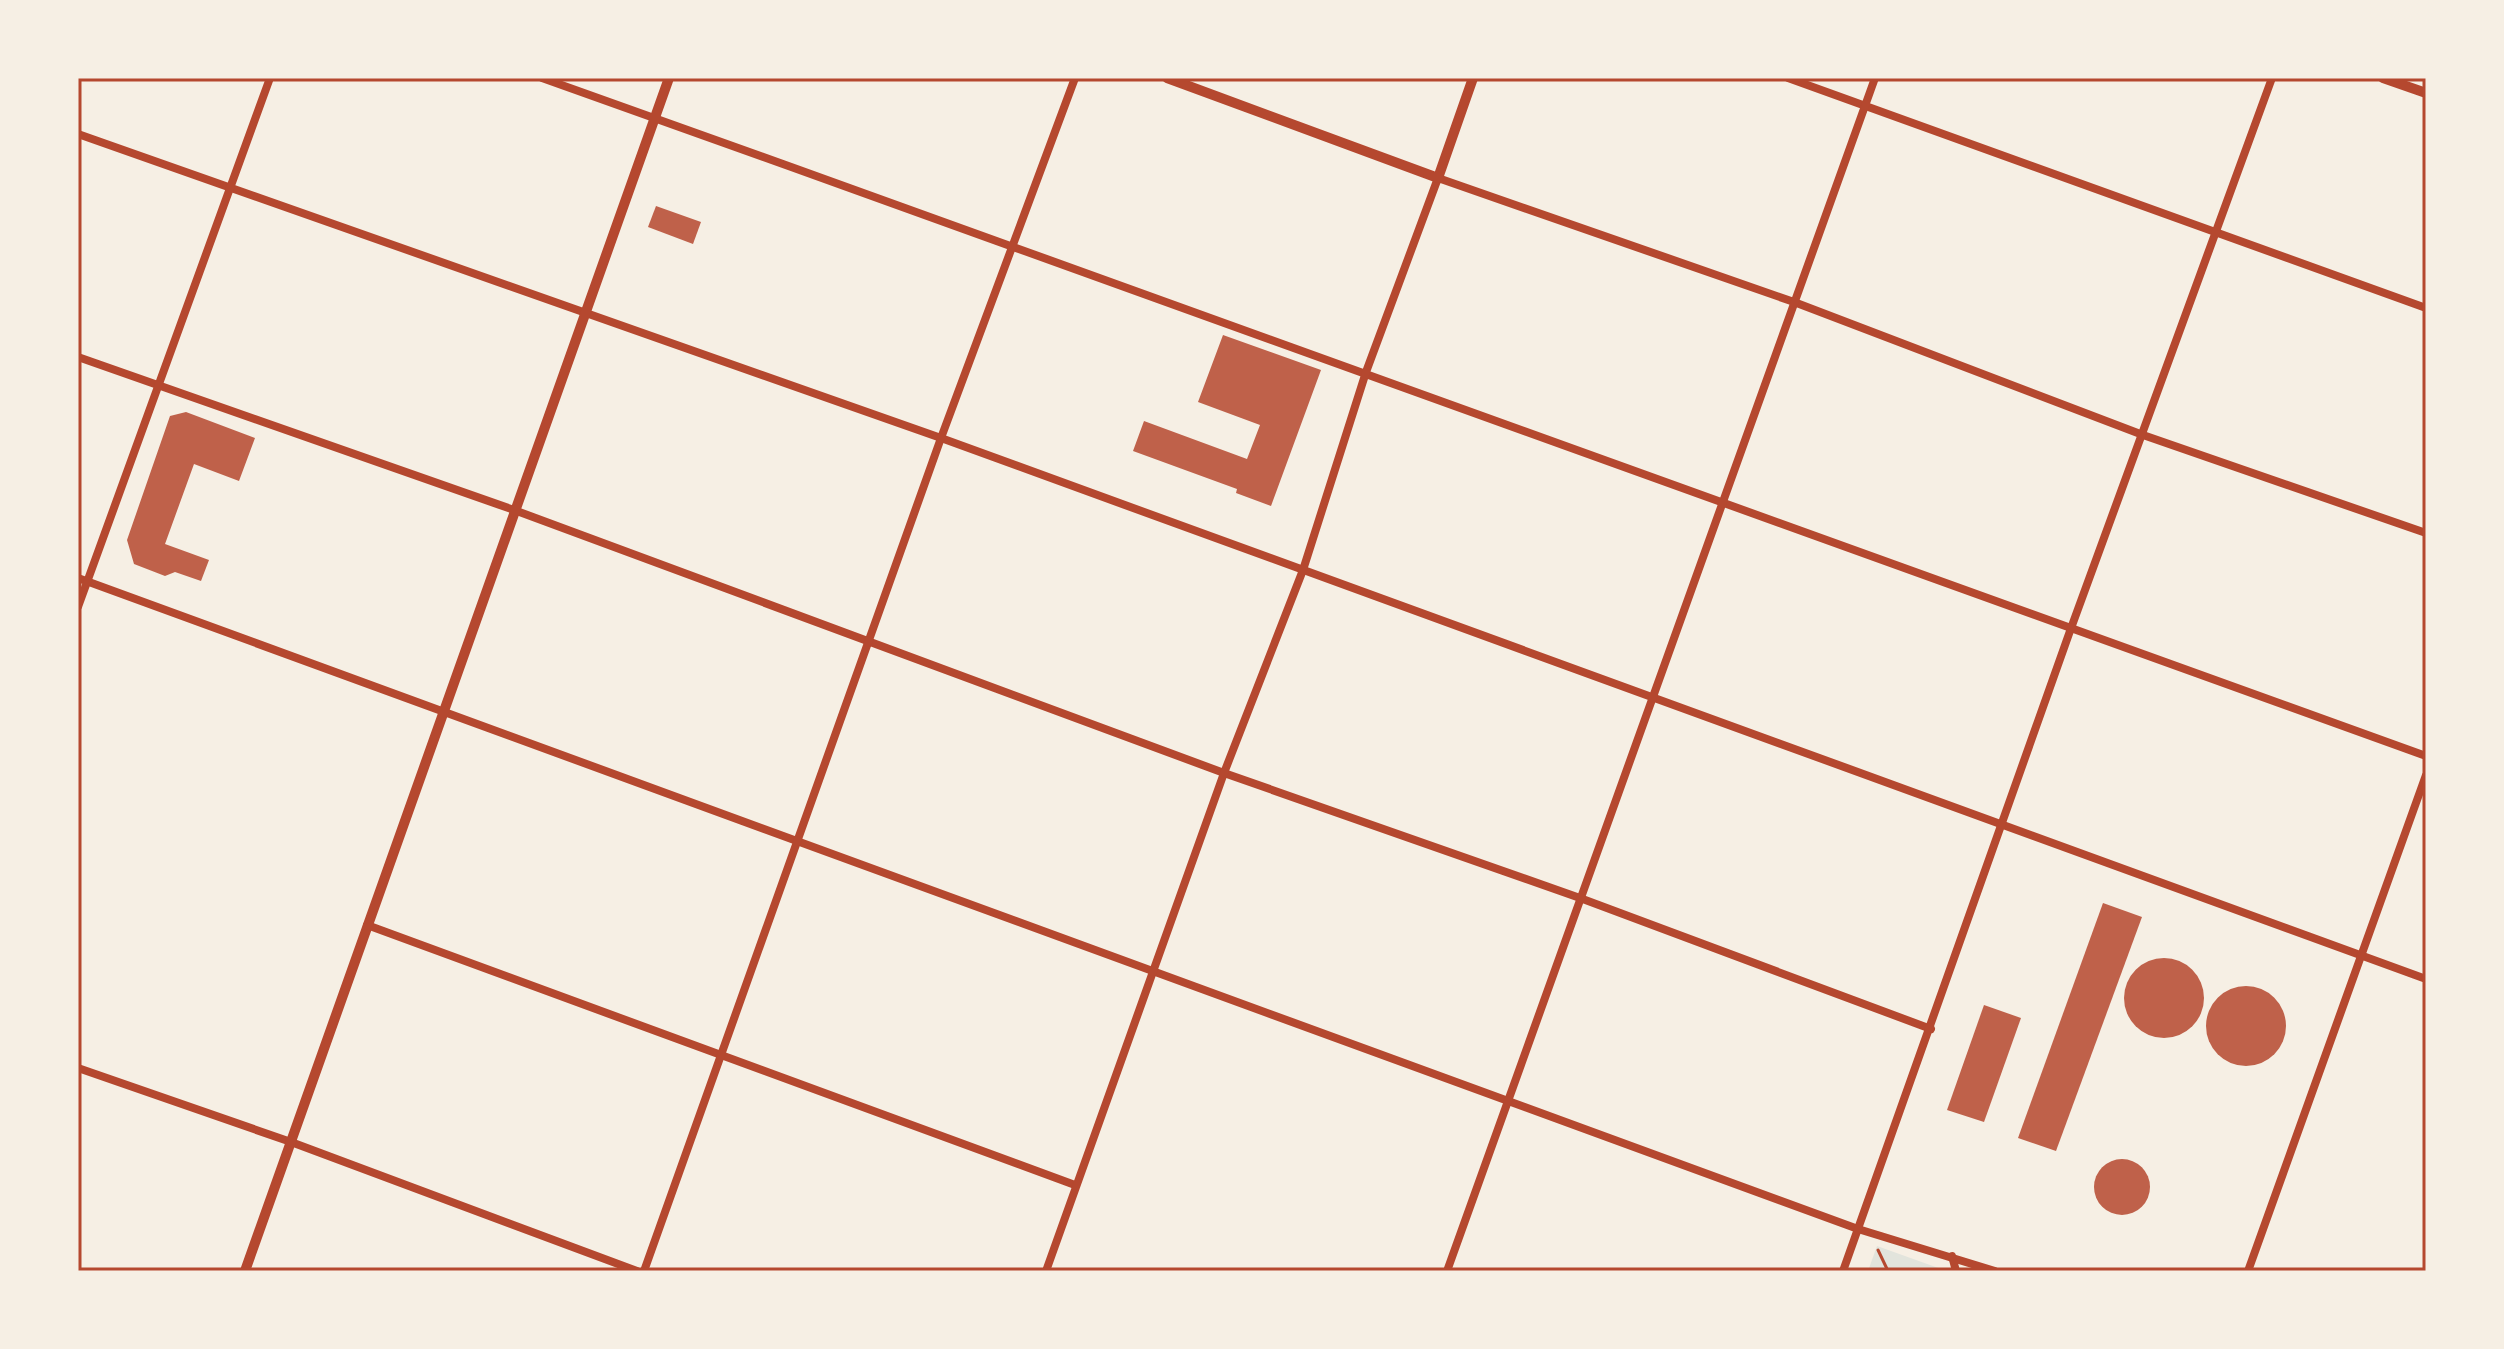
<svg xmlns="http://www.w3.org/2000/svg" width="2504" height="1349" font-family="'Titillium Web',sans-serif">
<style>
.green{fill:#e2e4dc}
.building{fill:#bf614a}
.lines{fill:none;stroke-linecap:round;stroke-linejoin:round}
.path{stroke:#b5482f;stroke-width:3}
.minor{stroke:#b5482f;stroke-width:8}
.tertiary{stroke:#b5482f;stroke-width:10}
.neatline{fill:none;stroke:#b5482f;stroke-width:3}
</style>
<rect width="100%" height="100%" fill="#f6efe4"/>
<path class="green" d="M1877,1246l67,24 1,1h-77z"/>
<g class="building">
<path d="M656,206l45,16 -8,22 -45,-17z"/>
<path d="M1223,335l98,35 -50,136 -35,-13 1,-4 -104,-38 11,-30 103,38 13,-34 -62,-23z"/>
<path d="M186,412l69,26 -16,43 -45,-17 -29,80 44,16 -8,21 -26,-9 -10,4 -31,-12 -7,-24 43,-124z"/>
<path d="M2103,903l39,14 -86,234 -38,-13z"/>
<circle cx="2164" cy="998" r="40"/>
<circle cx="2246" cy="1026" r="40"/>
<path d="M1984,1005l37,13 -37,104 -37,-12z"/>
<circle cx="2122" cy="1187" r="28"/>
</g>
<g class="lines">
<path class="path" d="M1878,1250l10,21"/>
<g class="minor">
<path d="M542,78c629,223 1254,457 1884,678"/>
<path d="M1788,78l638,230"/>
<path d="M78,134l863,304 1485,541"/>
<path d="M78,357l436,153 710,263 356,125 351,131"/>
<path d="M78,578l1780,651 137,42"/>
<path d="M78,607l192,-529"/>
<path d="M367,925l708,260"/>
<path d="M78,1068l213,74 346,129"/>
<path d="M1952,1256l4,15"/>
<path d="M644,1271l297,-833 134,-360"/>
<path d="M1046,1271l178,-498 79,-203 63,-198 72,-194 356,124 349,133 283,98"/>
<path d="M1447,1271l428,-1193"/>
<path d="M1843,1271l227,-640 202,-553"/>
<path d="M2248,1271l178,-496"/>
</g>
<g class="tertiary">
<path d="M1167,78l271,100 35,-100"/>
<path d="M2383,78l43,15"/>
<path d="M245,1271l424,-1193"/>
</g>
</g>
<rect width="2504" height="1349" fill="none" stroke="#f6efe4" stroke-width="160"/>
<rect x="80" y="80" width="2344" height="1189" class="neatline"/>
</svg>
